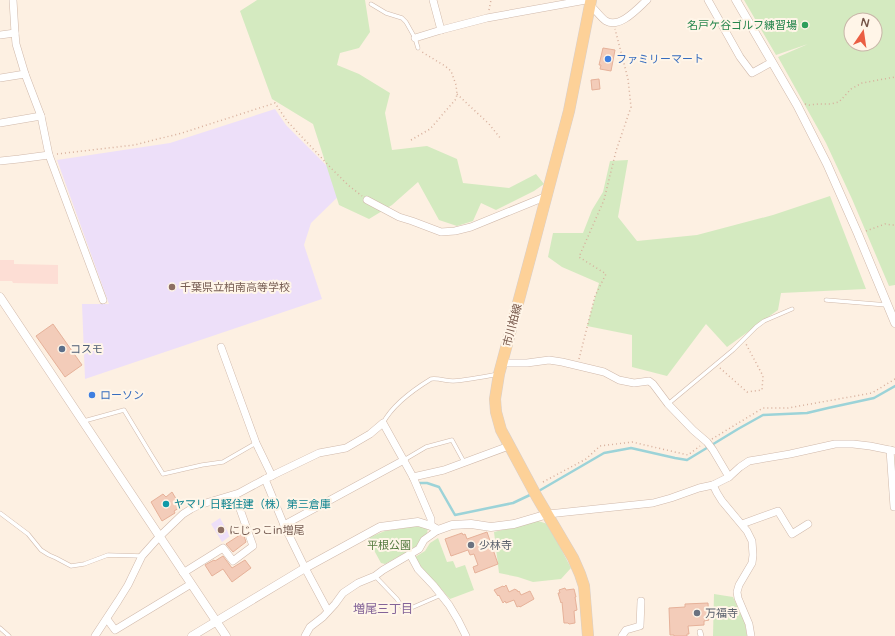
<svg xmlns="http://www.w3.org/2000/svg" width="895" height="636" font-family="'Varela Round','Noto Sans JP',sans-serif">
<style>
.commercial{fill:#fdded5}
.education{fill:#eddff9}
.green{fill:#d4eac0;fill-rule:evenodd}
.lines{fill:none;stroke-linecap:round;stroke-linejoin:round}
.stream{stroke:#9cd3d8;stroke-width:2.5}
.building{fill:#f3ccb9;stroke:#e6b199}
.service-casing{stroke:#d0b9ab;stroke-width:4.5}
.pedestrian-casing{stroke:#d0b9ab;stroke-width:6}
.minor-casing{stroke:#d0b9ab;stroke-width:8}
.tertiary-casing{stroke:#d0b9ab;stroke-width:9}
.primary-casing{stroke:#d8cfcc;stroke-width:12}
.path{stroke:#d7af9c;stroke-width:1.5;stroke-dasharray:1 3;stroke-linecap:butt}
.service{stroke:#fff;stroke-width:3.5}
.pedestrian{stroke:#fff;stroke-width:5}
.minor{stroke:#fff;stroke-width:7}
.tertiary{stroke:#fff;stroke-width:8}
.primary{stroke:#fdd198;stroke-width:11}
.leisure-dot{fill:#2e9e5b;stroke:#fff5e8;stroke-width:1.5}
.shop-dot{fill:#3f7fe0;stroke:#fff5e8;stroke-width:1.5}
.education-dot{fill:#8d6e63;stroke:#fff5e8;stroke-width:1.5}
.service-dot{fill:#5c6f8a;stroke:#fff5e8;stroke-width:1.5}
.culture-dot{fill:#0f9aa8;stroke:#fff5e8;stroke-width:1.5}
.worship-dot{fill:#6b7280;stroke:#fff5e8;stroke-width:1.5}
.labels{text-anchor:middle;stroke-width:4;stroke-linejoin:round;paint-order:stroke}
.leisure-label{font-size:11px;fill:#27864d;stroke:#fff5e8;text-anchor:end}
.shop-label{font-size:11px;fill:#366cbe;stroke:#fff5e8;text-anchor:start}
.education-label{font-size:11px;fill:#785e54;stroke:#fff5e8;text-anchor:start}
.street-label{font-size:11px;fill:#755548;stroke:#fff5e8}
.service-label{font-size:11px;fill:#4e5e75;stroke:#fff5e8;text-anchor:start}
.culture-label{font-size:11px;fill:#0d838f;stroke:#fff5e8;text-anchor:start}
.park-label{font-size:11px;fill:#557b40;stroke:#fff5e8}
.worship-label{font-size:11px;fill:#5b616d;stroke:#fff5e8;text-anchor:start}
.neighbourhood-label{font-size:12px;fill:#836398;stroke:#fff5e8}
</style>
<rect width="100%" height="100%" fill="#fdf0e2"/>
<path class="commercial" d="M0,260h14v4l44,1v19l-45,-1 -1,-2h-12z"/>
<g class="education">
<path d="M275,109l11,16 62,62 -37,36 -7,22 18,54 -237,80 -3,-75h27l-52,-144 113,-17z"/>
<path d="M220,518l10,18 -8,6 -11,-18z"/>
</g>
<g class="green">
<path d="M257,0h108l5,32 -11,16 -19,5 -3,12 22,9 31,19 -5,20 7,37 35,-4 30,13 6,24 46,5 27,-14 8,10 -10,7 -38,19 -15,-7 -8,18 -16,5 -18,-6 -21,-38 -26,23 -23,14 -30,-14 -26,-81 -41,-25 -32,-88z"/>
<path d="M744,0h151v285l-6,1 -37,-87 -26,-56 -48,-86 30,-13 -32,11zM851,20h24v24h-24z"/>
<path d="M628,160l-10,57 19,24 60,-6 76,-20 57,-19 36,93 -85,4 -3,17 -51,37 -21,-23 -39,52 -35,-9v-32l-45,-9 12,-43 -37,-16 -14,-10 5,-24h30l9,-23 11,-18 7,-31z"/>
<path d="M538,521l10,3 23,44 -10,11 -28,3 -15,-5 -19,-4 -5,-41z"/>
<path d="M417,526l11,2 -1,5 -6,6 -5,8 -31,17 -4,-1 -12,-22 1,-4 15,-6z"/>
<path d="M438,538l9,24 6,-1 3,7 9,-3 9,25 -24,9 -15,-17 -15,-15 -5,-10 10,-6 5,-8z"/>
<path d="M714,594l19,3 12,26 2,13h-34z"/>
</g>
<g class="lines">
<g class="stream">
<path d="M420,483h7l12,4 16,28 58,-12 19,-9"/>
<path d="M537,492l67,-39 27,-5 44,10 12,2 51,-31 25,-14 44,-2 21,-5 46,-10 21,-12"/>
</g>
</g>
<g class="building">
<path d="M603,48l12,2 -4,21 -11,-2 1,-4h-2z"/>
<path d="M599,79l1,10 -8,1 -1,-10z"/>
<path d="M53,324l29,41 -17,12 -29,-41z"/>
<path d="M172,492l9,15 -7,4 1,2 -13,8 -11,-19 12,-8 3,3z"/>
<path d="M487,532l11,32 -23,9 -2,-6 5,-2 -4,-11 -4,1 -2,-5 -17,6 -6,-17 17,-6 1,2 2,-1 2,5z"/>
<path d="M243,533l3,9 -13,10 -7,-8z"/>
<path d="M223,556l9,12 13,-8 6,8 -19,14 -9,-13 -11,7 -7,-11 9,-5 1,1z"/>
<path d="M506,585l3,7 6,-3 1,1h1l1,2 1,-1 2,4 9,-4 4,8 -14,8 -1,-1 -2,1 -3,-7 -8,3 -1,-2 -2,2 -4,-8 -1,1 -4,-6 9,-4 1,1z"/>
<path d="M565,588l1,2 8,-1 2,8h-1l2,13 -3,1 1,12 -6,1 -1,-1h-4l-2,-21 -1,1 -3,-10h2l-1,-3z"/>
<path d="M708,603l1,17 -5,1v4l-16,1 1,8h-2v2h-13v-1h-4l-1,-27 16,-1v-3z"/>
</g>
<g class="lines">
<g class="service-casing">
<g id="service">
<path d="M371,4l15,9 16,5 4,4 9,16 3,10"/>
<path d="M826,300l61,5"/>
<path d="M668,404l65,-54 23,-23 8,-6 28,-12"/>
<path d="M84,421l40,-11 26,43 13,21 39,-9 21,-3 33,-19"/>
<path d="M383,423c10,-19 30,-33 48,-44 8,-1 15,2 22,2 15,-1 30,-4 45,-7"/>
<path d="M404,460l22,-13 26,-7 12,22"/>
<path d="M0,513l28,21 13,16 8,5 7,3 15,8 13,-2 24,-9 34,1"/>
<path d="M375,576l22,23 5,8 9,1 30,-13"/>
<path d="M0,628l9,8"/>
</g>
</g>
<g class="pedestrian-casing">
<path id="pedestrian" d="M700,632l1,4"/>
</g>
<g class="minor-casing">
<g id="minor">
<path d="M13,0l2,33 1,11 9,30 16,42 8,39 54,145"/>
<path d="M433,0l8,30"/>
<path d="M708,0l32,57 12,16 20,-11"/>
<path d="M590,5c5,4 11,13 16,16 14,8 32,-13 41,-21"/>
<path d="M0,35l15,-2"/>
<path d="M415,38l26,-8 46,-12 99,-18"/>
<path d="M0,78l25,-4"/>
<path d="M0,123l41,-7"/>
<path d="M0,161l19,-2 30,-4"/>
<path d="M367,200l32,17 13,4 29,11 14,-1 16,-4 76,-31"/>
<path d="M221,347l35,96 16,33"/>
<path d="M501,363h26l22,-3 13,2 42,10 15,8 15,3 15,-2 4,3 15,20 25,26 14,12 6,8 16,27"/>
<path d="M890,450l4,57"/>
<path d="M413,477l31,-7 65,-24"/>
<path d="M265,479l19,46 21,43 23,43"/>
<path d="M713,485l4,8 5,8 25,30 5,10 1,14 -1,8 -13,22 -2,7 1,6 11,26 2,12"/>
<path d="M548,514l105,-11 18,-5 28,-10 14,-3 16,-8 11,-10 9,-6 41,-7 45,-10h18l17,2 25,5"/>
<path d="M742,524l36,-13 14,23 16,-10"/>
<path d="M284,525l120,-65"/>
<path d="M410,554l8,15 16,17 15,19 9,15 8,16"/>
<path d="M183,573l40,-25 10,13 20,-15 -18,-51"/>
<path d="M107,619l8,11 76,-46"/>
<path d="M95,636l23,-35 10,-16 14,-29 17,-19 24,-23 8,-5 8,-4 40,-12 26,-14 54,-26 27,-5 24,-14 13,-11 30,54 18,42v7"/>
<path d="M305,636l5,-9 13,-10 12,-13 8,-11 15,-10 17,-7 8,-6 36,-21 5,-9 14,-10"/>
<path d="M622,636l4,-6 14,-4 1,-25"/>
</g>
</g>
<g class="tertiary-casing">
<g id="tertiary">
<path d="M736,0l61,105 30,59 31,70 37,89"/>
<path d="M0,297l226,339"/>
<path d="M192,636l113,-68 75,-41 38,-5 13,4 7,4 14,-5 19,-1 20,3 23,-3 34,-10"/>
</g>
</g>
<g class="primary-casing">
<path id="primary" d="M588,636l-4,-50 -4,-12 -7,-16 -36,-61 -36,-67 -5,-18 -1,-13 4,-25 33,-123 37,-140 22,-111"/>
</g>
<g class="path">
<path d="M489,10l2,-10"/>
<path d="M457,94l32,30 12,15"/>
<path d="M805,104l4,1 10,-1h12l8,-2 12,-13 11,-6 33,-6"/>
<path d="M411,140l19,-11 26,-30 1,-5 -1,-9 -5,-14 -6,-5 -23,-14"/>
<path d="M57,154l77,-9 48,-12 93,-30 12,18 45,48 16,16 14,11"/>
<path d="M866,231l19,-7 7,1h3"/>
<path d="M579,359l16,-63 11,-22 -27,-17 25,-57 12,-49 15,-44 -3,-28 -13,-50"/>
<path d="M720,368l27,24 15,-2 1,-14 -17,-32"/>
<path d="M712,439l51,-31h25l84,-15 23,-14"/>
<path d="M543,482l43,-23 14,-13 32,-4 56,13 12,-9"/>
</g>
<use href="#service" class="service"/>
<use href="#pedestrian" class="pedestrian"/>
<use href="#minor" class="minor"/>
<use href="#tertiary" class="tertiary"/>
<use href="#primary" class="primary"/>
</g>
<circle class="leisure-dot" cx="805" cy="25" r="4"/>
<g class="shop-dot">
<circle cx="608" cy="59" r="4"/>
<circle cx="92" cy="395" r="4"/>
</g>
<g class="education-dot">
<circle cx="172" cy="287" r="4"/>
<circle cx="221" cy="530" r="4"/>
</g>
<circle class="service-dot" cx="62" cy="349" r="4"/>
<circle class="culture-dot" cx="166" cy="504" r="4"/>
<g class="worship-dot">
<circle cx="471" cy="545" r="4"/>
<circle cx="697" cy="613" r="4"/>
</g>
<g class="labels">
<g class="leisure-label">
<text x="797" y="29">名戸ケ谷ゴルフ練習場</text>
</g>
<g class="shop-label">
<text x="616" y="63">ファミリーマート</text>
<text x="100" y="399">ローソン</text>
</g>
<g class="education-label">
<text x="180" y="291">千葉県立柏南高等学校</text>
<text x="229" y="534">にじっこin増尾</text>
</g>
<g class="street-label">
<text transform="translate(512 325) rotate(-75)" y="4">市川柏線</text>
</g>
<g class="service-label">
<text x="70" y="353">コスモ</text>
</g>
<g class="culture-label">
<text x="174" y="508">ヤマリ 日軽住建（株）第三倉庫</text>
</g>
<g class="park-label">
<text x="389" y="549">平根公園</text>
</g>
<g class="worship-label">
<text x="479" y="549">少林寺</text>
<text x="705" y="617">万福寺</text>
</g>
<g class="neighbourhood-label">
<text x="383" y="613">増尾三丁目</text>
</g>
</g>
<g transform="translate(863 32) rotate(13)"><circle r="19" fill="#fff5e8" stroke="#c8b5a8"/>
<path d="M0-3L7 15L0 10L-7 15Z" fill="#ea5e43"/>
<text y="-6" font-size="11" font-weight="bold" text-anchor="middle" fill="#755548">N</text>
</g>
</svg>
